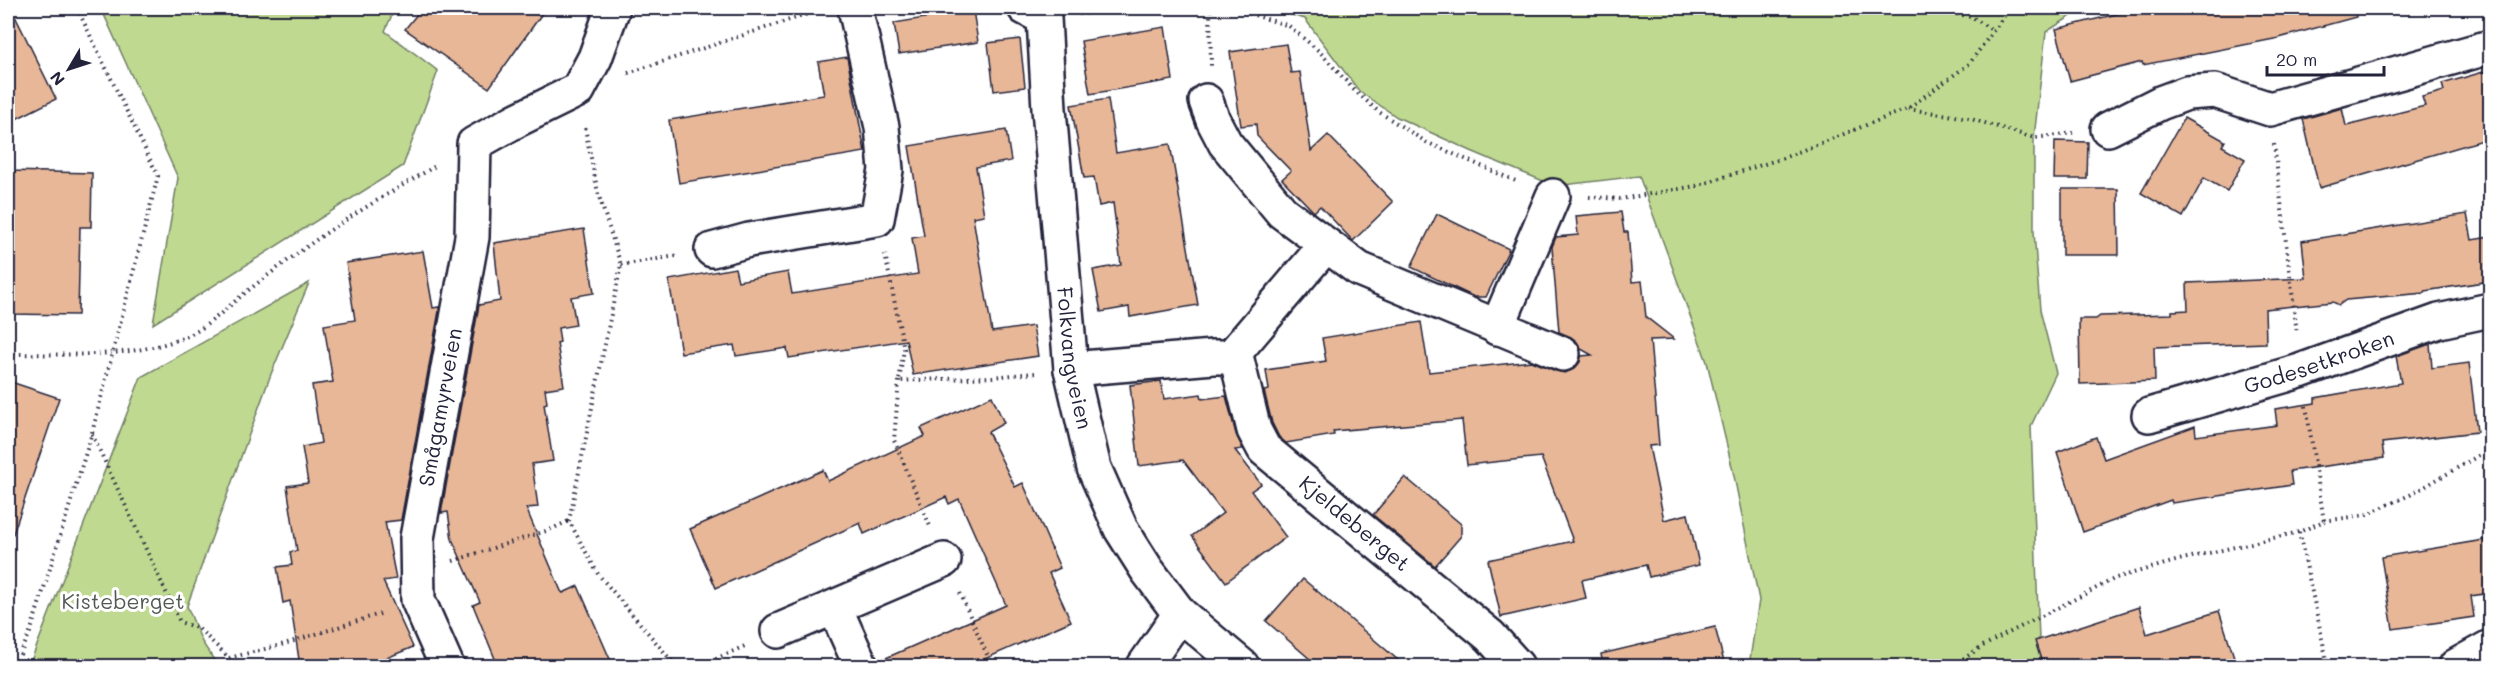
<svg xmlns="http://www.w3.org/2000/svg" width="2498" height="674" font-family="Mali,sans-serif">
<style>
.green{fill:#bfd990;stroke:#707e66;stroke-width:1.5}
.building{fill:#e7b798;stroke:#22223b;stroke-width:1.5}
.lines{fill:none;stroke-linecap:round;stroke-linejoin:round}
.minor-casing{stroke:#22223b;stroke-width:38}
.path{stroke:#22223b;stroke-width:4;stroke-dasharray:1.5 4.5;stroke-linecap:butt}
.minor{stroke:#fff;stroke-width:33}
.labels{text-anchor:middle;stroke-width:6;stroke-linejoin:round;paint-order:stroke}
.street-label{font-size:21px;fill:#22223b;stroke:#fff}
.park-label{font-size:21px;fill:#515954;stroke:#fff}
</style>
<rect width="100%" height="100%" fill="#fff"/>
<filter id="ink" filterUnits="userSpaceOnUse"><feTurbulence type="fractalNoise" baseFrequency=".0167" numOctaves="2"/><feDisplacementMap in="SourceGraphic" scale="12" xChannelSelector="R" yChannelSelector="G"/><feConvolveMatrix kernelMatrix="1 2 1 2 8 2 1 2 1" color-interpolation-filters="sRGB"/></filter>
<g filter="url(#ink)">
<g class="green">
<path d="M101,8h294l-10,23 53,40 -35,95 -250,158 25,-146z"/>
<path d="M1269,8h815l-38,24 -12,106v94l6,78 16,63 -25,53 9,240h-291l10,-66 -26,-129 -26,-109 -68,-186 -84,10 -84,-35 -74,-34 -38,-26 -54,-72z"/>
<path d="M309,283l-38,91 -84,232 15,36 16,24h-189l112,-289z"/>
</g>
<g class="building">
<path d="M8,8h3l45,91 -48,24z"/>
<path d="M422,8h124l-57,80 -84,-59z"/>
<path d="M2141,8h214l1,9 -77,21 -136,27 -1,-3 -72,19 -14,-52z"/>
<path d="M973,10l5,32 -79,12 -5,-31z"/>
<path d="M1165,27l8,53 -83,14 -9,-53z"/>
<path d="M1020,39l5,48 -31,4 -6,-48z"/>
<path d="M1286,44l5,29 9,-1 11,79 17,-16 65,67 -40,39 -33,-35 -6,6 -32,-33 9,-8 -34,-35 -1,-12 -15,2 -11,-74z"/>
<path d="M847,57l18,95 -186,31 -10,-63 155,-25 -6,-33z"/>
<path d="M2490,70v68l-171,50 -16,-69 39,-11 4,18 79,-20 -3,-9 22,-6 -2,-7z"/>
<path d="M1108,99l8,54 54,-9 28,161 -68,12 -1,-10 -28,5 -8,-42 28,-5 -8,-62 -14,3 -5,-29 -10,1 -13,-73z"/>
<path d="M2184,118l41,23 -3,5 23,13 -18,32 -23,-13 -21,39 -42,-24z"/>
<path d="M1006,130l5,31 -35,6 8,48 -11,2 19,115 41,-6 5,30 -125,19 -7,-35 -117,18 -2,-10 -51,8 -2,-11 -53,8 -12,-73 66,-12 3,13 50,-9 4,22 126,-20 -6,-36 12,-2 -15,-90z"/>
<path d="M2055,141l33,1 -1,37h-33z"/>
<path d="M8,171l84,2 -1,54h-11l-2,88 -70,-1z"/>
<path d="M2062,189h56l1,66h-57z"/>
<path d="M1621,212l3,20h4l4,50 10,-1 4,36 28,22 -24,1 9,105 -10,1 15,74 24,-6 11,51 -50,12 -3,-12 -64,15 4,18 -85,19 -13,-57 85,-19 -32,-84 -74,8 -5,-45 -129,11 1,4 -48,8 -7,-6 -7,-14 -8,-32 5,-1 -3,-20 60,-9 -4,-23 99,-16 8,50 103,-11 24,10 9,2 9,-4 6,-7 1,-6 11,-1 -11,-6 -4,-7 -6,-5 -12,-5 -7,-85 4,-10 22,-2 -2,-19z"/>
<path d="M1437,214l72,35 -23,48h-12l-63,-30z"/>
<path d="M2467,214l5,26 18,-3v44l-65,10v2l-79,7 -7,5 -6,-3 -68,7 1,34 -112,4 1,34 -75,3 -1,-65h17l4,-3 72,-2v-3l16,-1 -1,-27 119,-5 -4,-37z"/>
<path d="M584,229l10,64 -23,4 5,28 -18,3 2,14 -3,1 7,43 -19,3 2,14 -3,1 9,57 -21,3 6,43 -12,1 35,83 2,2 15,-7 35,80h-115l-25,-61 7,-3 -28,-63 -4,-27 -7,1 38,-208 21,-4 -6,-58z"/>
<path d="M423,251l10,57 6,-1v4l-38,209 -16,2 11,57 -13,2 30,66 -29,12 -1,7h-83l-10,-65 -7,2 -6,-36 15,-2 -2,-13 7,-1 -10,-65 21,-3 -6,-36 19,-4 -9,-58 21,-3 -9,-57 31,-5 -9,-57z"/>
<path d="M2430,344l2,24 37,-5 8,69 -95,11 2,15 -94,13 2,14 -120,18 -1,-3 -88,32 -26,-80 39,-15 8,22 91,-33 1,10 81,-11 -2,-16 40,-6v-5l86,-15 -5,-27z"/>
<path d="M8,381l51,17 -46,136 -5,-1z"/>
<path d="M1161,381l3,18 37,-5 1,5 24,-3 10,38 7,15 -8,1 26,34 -10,7 35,46 -60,45 -34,-46 31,-23 -40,-53 -44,6 -9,-81z"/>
<path d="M992,396l12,27 -16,9 27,55 8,-4 37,85 -11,5 22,48 -102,45h-90v-5l127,-56 -47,-106 -10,5 -3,-7 -82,37 -4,-11 -144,65 -26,-59 133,-59 5,11 97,-45 -4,-8z"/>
<path d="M1405,477l56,47v12l-26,30 -62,-51z"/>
<path d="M2490,539v54l-19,3 3,21 -81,12 -12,-72z"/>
<path d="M1303,579l102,87h-87l-52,-45z"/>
<path d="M2139,607l8,27 72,-23 18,55h-194l-8,-25z"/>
<path d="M1715,627l10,39h-122l-2,-12z"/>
</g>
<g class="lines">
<g class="minor-casing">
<g id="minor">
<path id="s1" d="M1025,8l19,10 5,91 22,260 23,99 27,61 26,41 33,44 62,52"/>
<path d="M1206,101l7,19 12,23 57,69 77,57 204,85"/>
<path d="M2108,129l52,-26 27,-10 28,-2 55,18 220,-62"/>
<path d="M712,250l37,-10 128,-21 9,-49 -4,-43 -27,-119"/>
<path d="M1497,328l56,-132"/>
<path d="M1231,357l95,-112"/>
<path id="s2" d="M1071,369l142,-12h18l6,3 17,70 10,19 226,187 27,30"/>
<path id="s3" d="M2149,415l151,-44 139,-50 51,-11"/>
<path d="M835,608l26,58"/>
<path d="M778,631l166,-71"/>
<path id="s4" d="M447,666l-29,-66 -1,-62 55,-301 2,-93 43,-24 61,-30 17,-32 18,-50"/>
<path d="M1144,666l36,-52"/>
<path d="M2456,666l34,-19"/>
</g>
</g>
<g class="path">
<path d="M1199,8l11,2 6,-2"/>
<path d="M1232,8l57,18 31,26 34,38 25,22 47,30 92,40"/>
<path d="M1927,8l45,9 20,13"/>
<path d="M1210,10l1,57"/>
<path d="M1079,14l63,-6"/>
<path d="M628,73l192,-63"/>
<path d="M1908,109l60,9 66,20 39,-5"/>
<path d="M585,128l13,65 23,72 -52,256 29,53 78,92"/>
<path d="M2274,144l23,189"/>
<path d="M1589,197l32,2 75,-13 87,-28 124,-49 62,-45 41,-56"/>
<path d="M885,254l19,95 -5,32 93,-4 43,-4"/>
<path d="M621,265l55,-9"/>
<path d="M8,354c57,0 117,5 172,-15 23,-8 41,-26 60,-42 21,-17 43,-33 65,-49 42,-31 88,-57 132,-83"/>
<path d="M899,381l-5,59 36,86"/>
<path d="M2306,406l18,115"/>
<path d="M92,434l88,188 19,7 30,29 1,8"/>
<path d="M2299,532l29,134"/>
<path d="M453,561l96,-31 20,-9"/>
<path d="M960,593l32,73"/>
<path d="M229,658l52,-13 102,-32"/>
<path d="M15,666l16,-36 61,-197 66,-257 -81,-168"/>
<path d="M699,666l46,-20"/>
<path d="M1953,666l28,-19 135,-69 63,-18 120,-28 25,-11 41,-6 45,-20 80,-46"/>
</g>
<use href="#minor" class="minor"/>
</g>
</g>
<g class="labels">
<g class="street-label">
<text dy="7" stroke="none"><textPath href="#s1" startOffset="363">Folkvangveien</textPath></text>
<text dy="7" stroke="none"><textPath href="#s3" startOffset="178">Godesetkroken</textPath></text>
<text dy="7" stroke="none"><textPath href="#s4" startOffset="267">Smågamyrveien</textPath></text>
<text dy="7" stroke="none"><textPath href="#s2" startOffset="378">Kjeldeberget</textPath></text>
</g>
<g class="park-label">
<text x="123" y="609">Kisteberget</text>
</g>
</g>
<rect width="2498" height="674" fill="none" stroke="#fff" stroke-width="30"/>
<rect x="15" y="15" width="2468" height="644" fill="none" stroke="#22223b" stroke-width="2" filter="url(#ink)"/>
<g transform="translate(69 69) rotate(231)" stroke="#ffffff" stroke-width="4.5" paint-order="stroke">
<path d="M0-4.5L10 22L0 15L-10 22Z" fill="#22223b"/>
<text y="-9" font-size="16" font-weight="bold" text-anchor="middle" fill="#22223b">N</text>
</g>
<path d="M2267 66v9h117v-9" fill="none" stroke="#22223b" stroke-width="3"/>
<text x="2276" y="66" font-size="18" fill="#22223b" stroke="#ffffff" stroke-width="4.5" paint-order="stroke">20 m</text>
</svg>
